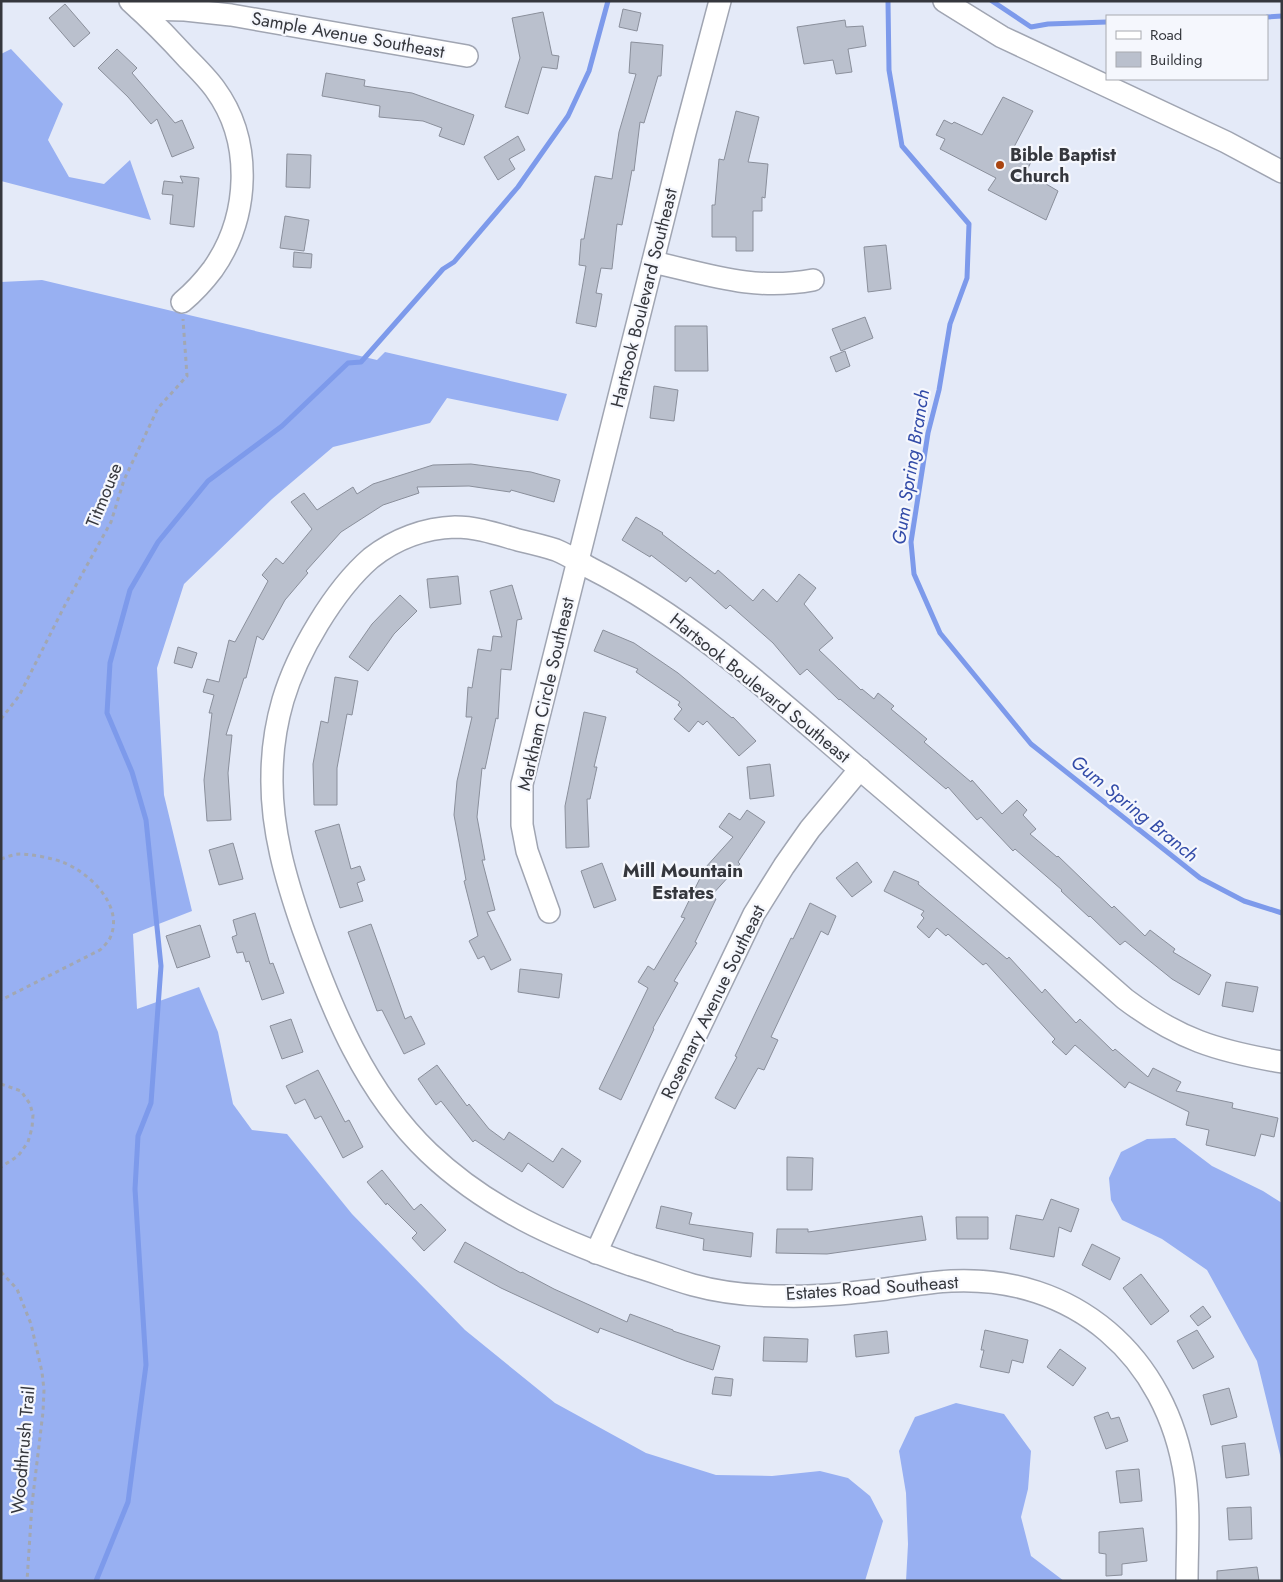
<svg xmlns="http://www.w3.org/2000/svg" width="1283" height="1582" font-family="Jost,sans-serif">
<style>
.forest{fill:#98b0f2}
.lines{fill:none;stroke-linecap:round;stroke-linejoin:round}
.stream{stroke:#7d9aeb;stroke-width:5}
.building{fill:#bac0cd;stroke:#8a8f9b}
.minor-casing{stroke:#a0a5b2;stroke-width:24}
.path{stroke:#a2a7b2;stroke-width:3;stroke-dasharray:4 4;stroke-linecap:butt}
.minor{stroke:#fff;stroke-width:21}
.poi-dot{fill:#a94511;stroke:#f5f7fd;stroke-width:2}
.labels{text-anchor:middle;stroke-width:4.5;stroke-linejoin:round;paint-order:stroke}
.street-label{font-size:18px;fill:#35373d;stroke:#f5f7fd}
.poi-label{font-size:18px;font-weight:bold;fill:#35373d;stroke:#f5f7fd;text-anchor:start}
.water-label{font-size:19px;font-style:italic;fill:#324ba8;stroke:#f5f7fd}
.neighbourhood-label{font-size:19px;font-weight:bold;fill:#35373d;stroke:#f5f7fd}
</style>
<rect width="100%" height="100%" fill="#e4eaf8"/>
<g class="forest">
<path d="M11,49l52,55 -15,36 21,37 35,7 26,-24 21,60 -150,-39v-127z"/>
<path d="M42,280l335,80 8,-8 182,42 -9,27 -111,-23 -17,25 -97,24 -61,52 -88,85 -27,84 7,127 28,116 -59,23 4,75 62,-22 19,45 15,72 19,26 35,4 65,80 113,116 90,73 91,50 70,22 56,1 48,-5 28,7 22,18 13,25 -18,60h-864v-1299z"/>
<path d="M1175,1138l37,28 51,25 19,12v260l-25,-102 -50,-91 -45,-31 -40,-19 -11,-20 -2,-22 12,-26 26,-13z"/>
<path d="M956,1403l48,11 27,37 -3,38 -7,28 10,39 33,25h-158l2,-37 -2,-51 -7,-42 16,-34z"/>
</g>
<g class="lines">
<g class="stream">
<path d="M888,1l1,69 13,76 67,78 -2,54 -17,46 -11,66 -11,43 -17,109 3,32 26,59 91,111 169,134 44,23 38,12"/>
<path d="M992,1l39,26 17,-3 59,-2"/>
<path d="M1267,17l15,-1"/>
<path d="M96,1581l32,-79 18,-137 -11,-176 3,-53 13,-33 10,-137 -15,-146 -14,-48 -25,-59 3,-50 20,-73 28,-48 50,-61 74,-55 66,-63 13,-1 82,-93 11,-7 64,-75 50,-71 21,-45 19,-70"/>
</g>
</g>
<g class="building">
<path d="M65,4l25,29 -16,14 -25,-29z"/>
<path d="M623,9l18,4 -4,18 -18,-4z"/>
<path d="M543,12l9,43 7,1 -2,13 -15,-2 -14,47 -23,-7 15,-49 -8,-40z"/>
<path d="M845,20l1,7 17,-1 3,20 -18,3 4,23 -16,2 -3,-14 -29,4 -7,-37z"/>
<path d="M631,42l32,3 -2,31h-3l-14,47 -4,-1 -6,49 -2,-1 -10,55 -5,-1 -5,45 -11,-1 -5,25 6,1 -6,33 -20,-4 10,-57 -7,-1 2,-26h3l11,-63 17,3 7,-47 17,-58 -7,-1z"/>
<path d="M117,49l20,19 -5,5 43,50 7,-3 12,28 -22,9 -15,-38 -6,5 -23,-27 -30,-29z"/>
<path d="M326,73l39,7 -1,6 48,7 62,22 -10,30 -25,-9 3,-8 -19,-7 -44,-4 1,-11 -58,-10z"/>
<path d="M1003,97l30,14 -19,36 19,11 -7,14 32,19 -12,29 -58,-30 8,-12 -56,-29 5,-10 -9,-4 8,-15 8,4 2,-2 28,13z"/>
<path d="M736,111l23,6 -11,45 20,2 -3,34 -3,-1v14h-9v40h-17v-14h-24v-32h3l4,-46 5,1z"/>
<path d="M518,136l7,14 -16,9 6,10 -17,11 -14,-23z"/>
<path d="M287,154l24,1 -1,33 -24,-1z"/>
<path d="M180,176l19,2 -5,49 -24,-3 3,-29 -11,-1 2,-13 19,2z"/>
<path d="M285,216l24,4 -5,31 -24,-3z"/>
<path d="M886,245l5,44 -23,3 -4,-45z"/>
<path d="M294,252l18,2 -1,14 -18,-1z"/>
<path d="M865,317l8,21 -32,13 -9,-22z"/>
<path d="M675,326h32l1,45h-33z"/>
<path d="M845,351l5,15 -14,6 -6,-15z"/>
<path d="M654,386l24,4 -4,31 -24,-3z"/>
<path d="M471,464l60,8 29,8 -6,22 -43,-12 -1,2 -41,-6 -52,1 2,6 -36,12 -42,27 -35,39 2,2 -23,27 -22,40 -6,-4 -11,42h-2l-18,57h6l-4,38 3,47 -24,1 -3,-41 8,-67h-3l5,-18 -11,-3 4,-13 12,3 10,-42 6,2 33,-61 -6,-6 14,-17 7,6 29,-35 -21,-27 13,-9 13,17 36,-23 4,7 16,-10 60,-19z"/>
<path d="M636,517l27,16 -1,1 53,40 3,-4 35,31 10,-12 14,13 22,-28 17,14 -12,16 29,34 -14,12 42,40 1,-1 12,10 4,-6 16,13 -3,3 36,30 -3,3 47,40 1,-2 30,34 15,-14 10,10 -4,5 13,14 -6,5 27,23 1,-1 54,52 2,-2 31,30 5,-6 25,19 -2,3 38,23 -12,20 -27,-16 -47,-38 -5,4 -30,-29 -1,1 -28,-26 1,-1 -47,-41 -2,2 -32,-34 -4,3 -29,-33 -2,2 -106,-90 -1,1 -32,-31 -7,6 -27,-32 -43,-38 -4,4 -36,-32 -4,5 -35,-27 -1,2 -28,-17z"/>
<path d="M458,576l3,28 -31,4 -3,-29z"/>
<path d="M512,585l10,34 -5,1 -6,50 -10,-1 -3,50 -2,-1 -11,51 -3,-1 -5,49 8,43h-3l13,50 -8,2 24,48 -20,10 -7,-14 -6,3 -9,-18 9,-5 -14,-55 2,-1 -12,-65 3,-34 15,-64h-6l2,-30 4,1 6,-39 13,2 2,-15 9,1 -12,-46z"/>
<path d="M400,595l17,16 -23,23 -26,37 -19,-14 23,-33z"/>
<path d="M603,630l31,13 44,30 54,45 1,-1 23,24 -17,15 -32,-35 -4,4 -5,-4 -9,11 -15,-13 8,-10 -4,-4 2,-3 -44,-30 2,-3 -44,-18z"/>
<path d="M178,647l19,6 -5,15 -18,-5z"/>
<path d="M335,677l23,4 -6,34 -5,-1 -10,54v37h-23l-1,-41 8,-43 7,2z"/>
<path d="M584,712l22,5 -12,50h3l-7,32h-3l2,48 -23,1 -1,-42z"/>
<path d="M770,764l4,32 -24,3 -3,-32z"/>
<path d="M747,810l18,12 -27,40 2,2 -29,32 5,3 -21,43 2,1 -23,38 4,2 -25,45 1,1 -33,71 -22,-11 49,-101 -10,-6 10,-16 6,4 31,-52 -4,-1 24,-49 28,-31 -14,-10 10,-14 11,7z"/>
<path d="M339,824l12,45 9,-3 5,14 -8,3 6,18 -23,7 -25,-77z"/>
<path d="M233,843l10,36 -24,6 -10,-35z"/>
<path d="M857,862l15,20 -20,15 -16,-19z"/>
<path d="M602,863l14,37 -22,8 -13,-37z"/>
<path d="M894,871l25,11 -1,2 89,75 2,-2 33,36 3,-4 31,34 4,-4 33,32 2,-2 33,28 5,-9 28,14 -5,9 57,12 -1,5 46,10 -4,19 -13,-3 -6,22 -49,-11 3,-15 -23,-5 3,-13 -60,-30 -4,6 -50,-43 -9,10 -14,-13 3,-3 -69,-76 -3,2 -35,-31 -2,2 -9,-8 -8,10 -12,-11 7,-9 -3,-3 3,-4 -40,-20z"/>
<path d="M810,903l26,13 -8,19 -7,-4 -50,106 7,3 -14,30 -6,-2 -23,41 -20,-11 22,-41 -2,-1 56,-118 2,1z"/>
<path d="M255,913l15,51 3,-1 11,30 -22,7 -13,-39 -3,1 -3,-10 -6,1 -5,-16 5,-2 -4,-15z"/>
<path d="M371,924l34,95 6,-3 14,28 -21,10 -22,-44 -5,1 -29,-79z"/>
<path d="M200,925l10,32 -33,11 -11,-32z"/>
<path d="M520,969l42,5 -3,24 -41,-6z"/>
<path d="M1226,982l32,5 -5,25 -31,-6z"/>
<path d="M291,1019l12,33 -21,7 -12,-33z"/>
<path d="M437,1065l30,41 2,-2 20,25 15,11 5,-8 44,30 9,-14 19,13 -18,27 -35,-25 -6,9 -47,-32 -2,2 -32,-41 -5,4 -18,-26z"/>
<path d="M318,1070l27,52 4,-2 14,27 -20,11 -22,-42 -6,3 -10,-20 -10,5 -9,-18z"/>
<path d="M787,1157l26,1 -1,32h-25z"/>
<path d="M382,1170l32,40 7,-6 25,26 -22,21 -12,-13 5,-5 -30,-30 -1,2 -19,-23z"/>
<path d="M1051,1199l28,10 -8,23 -12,-5 -5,30 -44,-8 6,-34 27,5z"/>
<path d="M661,1206l31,7 -3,11 64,9 -2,24 -48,-7 1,-11 -48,-11z"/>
<path d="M922,1216l4,24 -99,14 -51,-1 1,-24h31v3z"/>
<path d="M956,1217h32v22h-31z"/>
<path d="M465,1242l56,31 1,-1 32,17 73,33 3,-8 43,16v1l47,15 -7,24 -27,-9 -86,-33 -2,5 -97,-45 -47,-26z"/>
<path d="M1092,1244l28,14 -10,22 -28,-15z"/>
<path d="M1141,1274l28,37 -18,14 -28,-37z"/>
<path d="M1203,1306l8,11 -13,9 -8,-10z"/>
<path d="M985,1330l43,10 -5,23 -11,-3 -3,13 -29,-6 4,-17h-3z"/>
<path d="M1197,1330l17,27 -21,12 -16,-28z"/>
<path d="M887,1331l2,22 -33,4 -2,-22z"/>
<path d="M764,1337l44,2 -1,23 -44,-1z"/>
<path d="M1060,1349l26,19 -13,18 -26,-19z"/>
<path d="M715,1377l18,2 -2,17 -19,-2z"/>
<path d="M1229,1388l8,29 -26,8 -8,-30z"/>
<path d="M1108,1412l3,7 8,-2 9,24 -22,8 -12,-32z"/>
<path d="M1245,1443l4,32 -23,3 -4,-32z"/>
<path d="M1139,1469l3,32 -22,2 -4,-32z"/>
<path d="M1251,1507l1,32 -23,1 -2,-32z"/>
<path d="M1143,1528l4,33 -25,3v11l-16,1v-22l-7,-1v-21z"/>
<path d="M1257,1567l2,14h-42v-10z"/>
</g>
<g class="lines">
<g class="minor-casing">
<g id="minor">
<path d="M130,1c20,18 39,37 57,57 10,10 20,20 28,31 38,52 35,127 -2,180 -9,12 -19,23 -31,33"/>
<path d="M944,1l58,36 224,105 56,30"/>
<path d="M139,9l46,1 46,5 236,41"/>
<path d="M653,262c57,13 101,29 160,18"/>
<path d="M549,912l-22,-61 -5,-26v-41l163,-651 35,-132"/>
<path d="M596,1253l75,-166 83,-173 30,-48 26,-37 50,-60"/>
<path d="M1187,1581c0,-34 3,-70 -2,-104 -18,-121 -111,-202 -234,-196 -22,1 -43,5 -65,8 -34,4 -69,8 -103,7 -30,0 -61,-3 -90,-11 -21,-6 -41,-14 -62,-20 -75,-26 -144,-57 -202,-112 -64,-61 -97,-143 -126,-224 -17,-49 -32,-100 -31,-152 0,-25 4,-53 11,-77 14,-47 51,-110 88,-142 24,-19 54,-30 84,-31 22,0 42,7 63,13 13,3 26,6 38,10 12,5 23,12 34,18 97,49 178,122 260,193 92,78 184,158 275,238 53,40 92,52 157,63"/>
</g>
</g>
<g class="path">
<path d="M1,719l18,-23 46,-91 46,-83 13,-42 34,-72 29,-32 -4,-57"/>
<path d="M1,859c6,-2 13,-5 19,-5 10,0 32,4 42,8 27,10 63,44 48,76 -2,4 -6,8 -10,12l-99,50"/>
<path d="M1,1084l20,7 9,13 3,11 -1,13 -4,14 -10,14 -17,11"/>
<path d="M1,1272l16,17 14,35 11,48 2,18 -1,22 -11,92 -5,77"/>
</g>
<use href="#minor" class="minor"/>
</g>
<circle class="poi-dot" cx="1000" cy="165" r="5"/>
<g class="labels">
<g class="street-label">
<text transform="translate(348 35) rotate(10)" y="6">Sample Avenue Southeast</text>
<text transform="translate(644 298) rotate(-76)" y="6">Hartsook Boulevard Southeast</text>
<text transform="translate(104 495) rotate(-68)" y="6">Titmouse</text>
<text transform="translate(760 688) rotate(39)" y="6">Hartsook Boulevard Southeast</text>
<text transform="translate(546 694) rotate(-77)" y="6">Markham Circle Southeast</text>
<text transform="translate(713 1002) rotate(-64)" y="6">Rosemary Avenue Southeast</text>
<text transform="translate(872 1288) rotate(-4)" y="6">Estates Road Southeast</text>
<text transform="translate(23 1450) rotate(-85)" y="6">Woodthrush Trail</text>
</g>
<g class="poi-label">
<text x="1010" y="161">Bible Baptist<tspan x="1010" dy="21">Church</tspan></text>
</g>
<g class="water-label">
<text transform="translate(910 467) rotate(-81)" y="7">Gum Spring Branch</text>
<text transform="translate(1135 808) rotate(39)" y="7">Gum Spring Branch</text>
</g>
<g class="neighbourhood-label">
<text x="683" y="877">Mill Mountain<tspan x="683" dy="22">Estates</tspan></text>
</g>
</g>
<rect width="1283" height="1582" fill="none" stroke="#35373d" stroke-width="5"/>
<rect x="1106" y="15" width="162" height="65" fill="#f5f7fd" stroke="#a8aab0"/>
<rect x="1116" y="31" width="25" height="8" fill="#ffffff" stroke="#a8aab0"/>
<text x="1150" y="40" font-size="15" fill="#35373d">Road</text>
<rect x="1116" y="52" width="25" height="15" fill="#bac0cd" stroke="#a8aab0"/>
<text x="1150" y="65" font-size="15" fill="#35373d">Building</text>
</svg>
